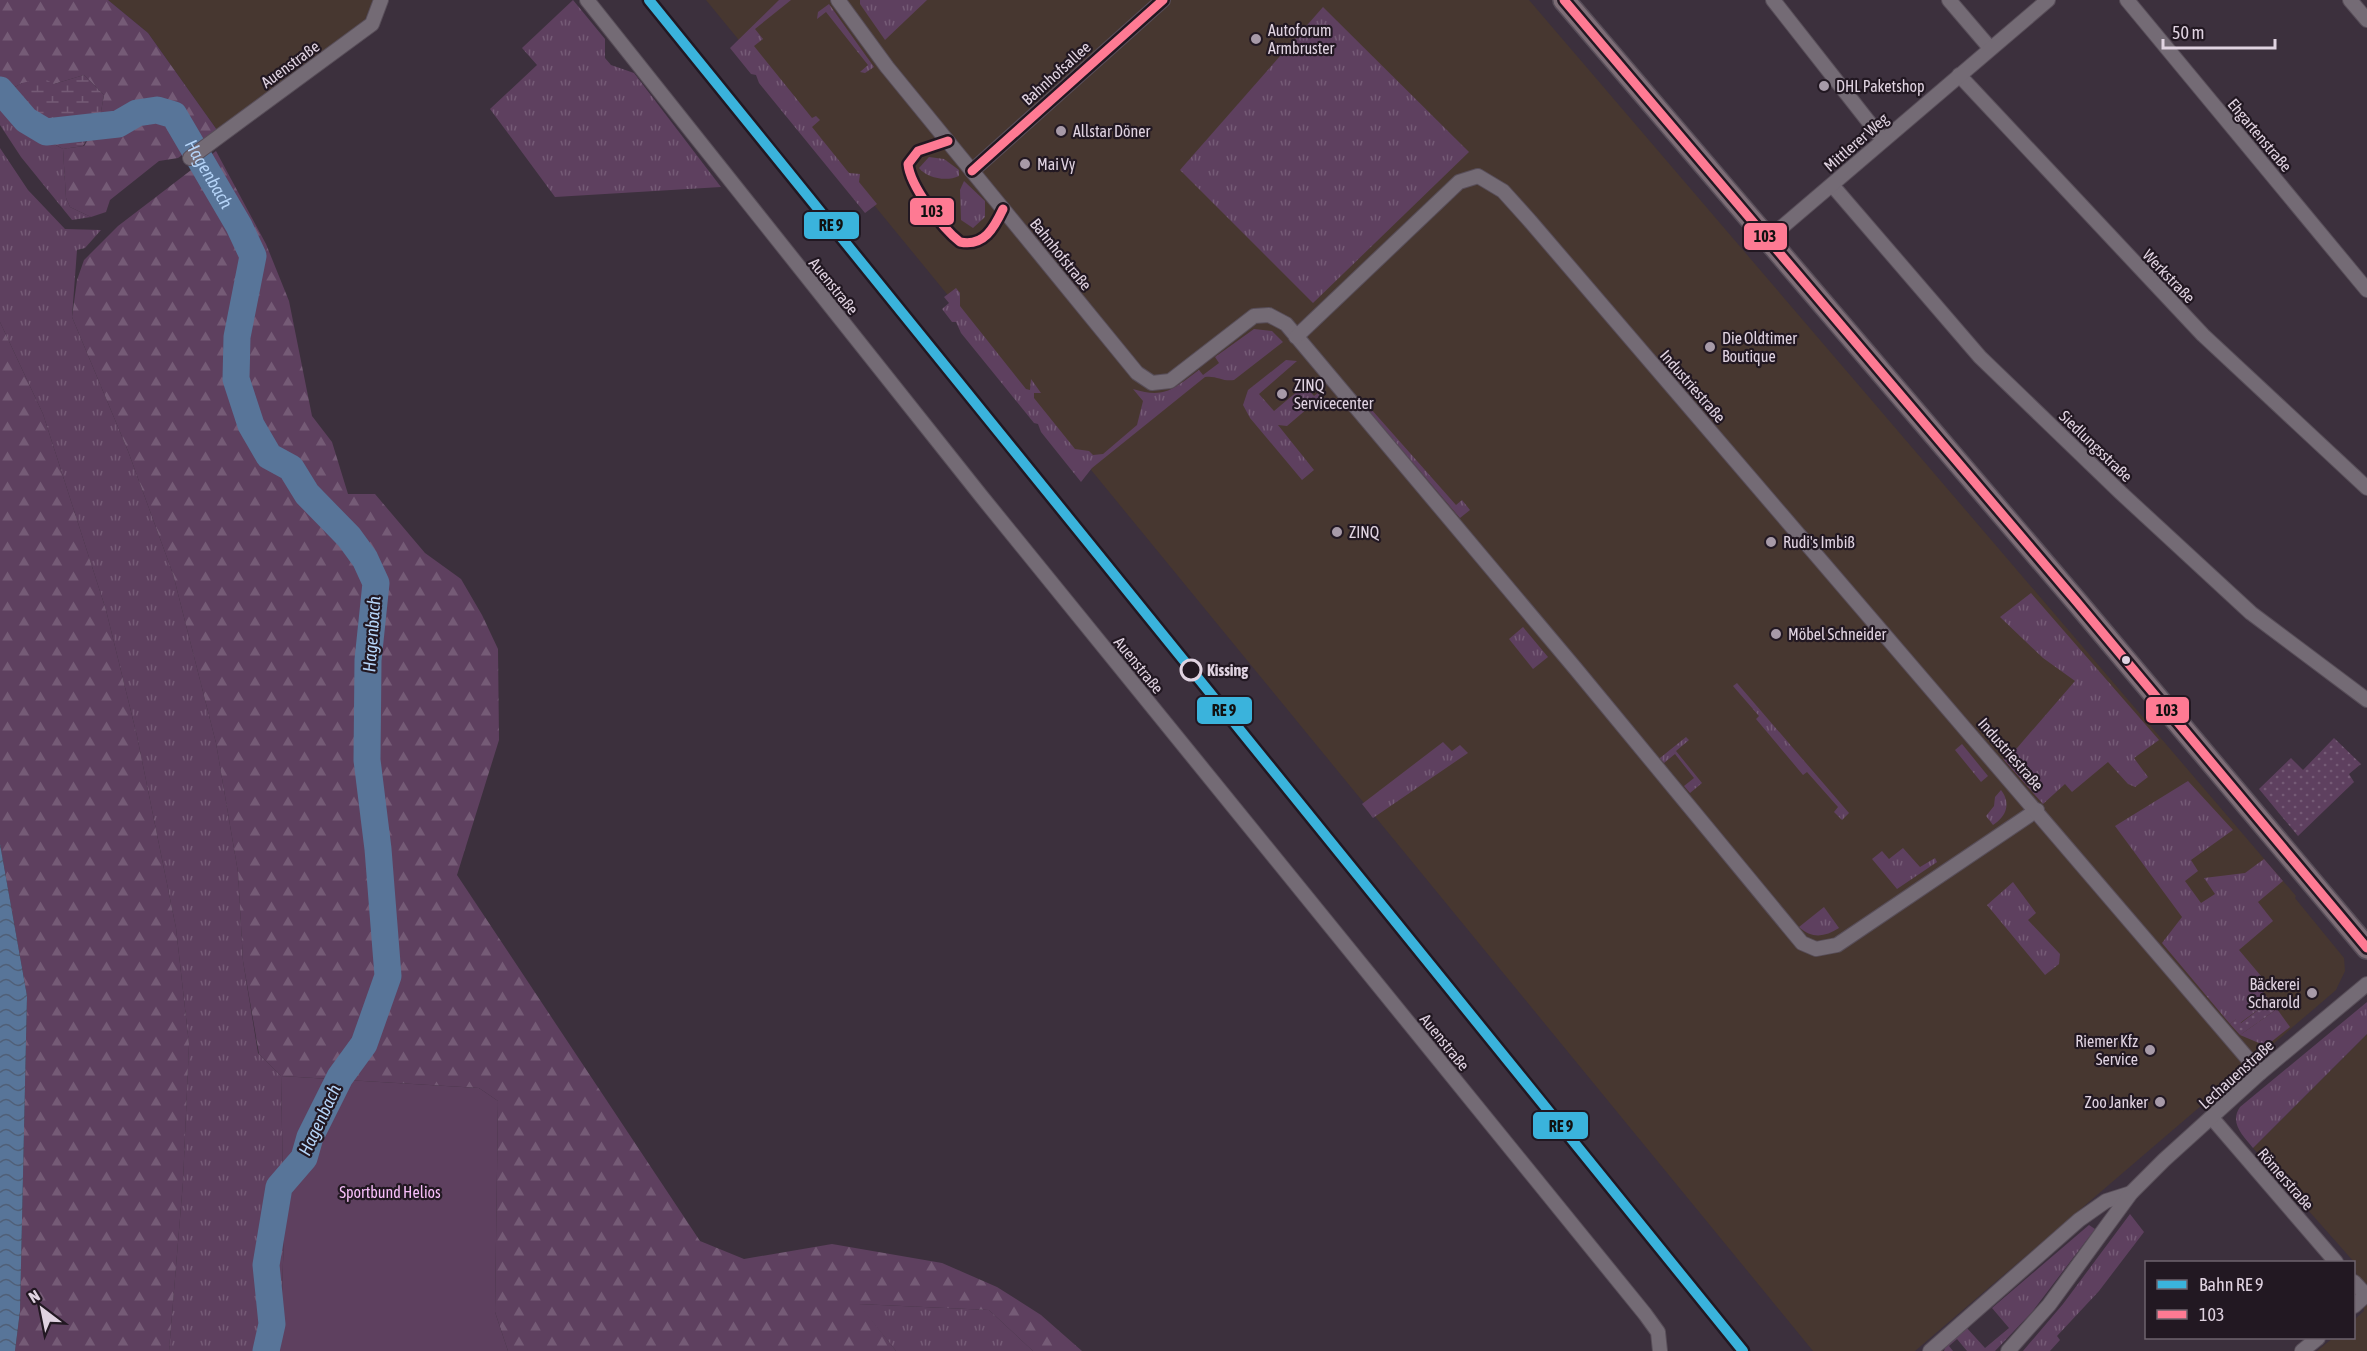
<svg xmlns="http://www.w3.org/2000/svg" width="2367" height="1351" font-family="'Asap Condensed',sans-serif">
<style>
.commercial{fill:#473730}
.grass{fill:url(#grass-tufts)}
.forest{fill:url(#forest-firs)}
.wetland{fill:url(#wetland-marsh)}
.park{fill:#5e405f}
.garden{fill:url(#garden-dots)}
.water{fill:url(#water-waves)}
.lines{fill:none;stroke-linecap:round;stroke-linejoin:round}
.river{stroke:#587599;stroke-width:27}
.street-casing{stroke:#584e59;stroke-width:16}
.primary-casing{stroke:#584e59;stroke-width:24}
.street{stroke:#746b75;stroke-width:14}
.primary{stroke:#7d6d76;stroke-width:21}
.bus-1-casing{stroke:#221822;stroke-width:14}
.bus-1{stroke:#fe7a93;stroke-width:9}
.rail-1-casing{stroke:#221822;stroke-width:15}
.rail-1{stroke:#3ab3dc;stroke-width:10}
.poi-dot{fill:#a79aa8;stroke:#221822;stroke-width:2}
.bus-dot{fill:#e0d3e1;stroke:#221822;stroke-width:2}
.stop-dot{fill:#221822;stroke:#e0d3e1;stroke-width:3}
.labels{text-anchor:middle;stroke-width:4.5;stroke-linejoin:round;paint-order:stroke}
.poi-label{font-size:16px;fill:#e0d3e1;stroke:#221822;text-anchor:start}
.street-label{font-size:16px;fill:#e0d3e1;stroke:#221822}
.stop-label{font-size:16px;font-weight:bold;fill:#e0d3e1;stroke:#221822;text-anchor:start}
.park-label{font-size:16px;fill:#f7bef9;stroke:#221822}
.water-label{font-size:18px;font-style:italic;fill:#b5d4f8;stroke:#221822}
.line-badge{stroke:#221822;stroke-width:2}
.pale-badge-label{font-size:16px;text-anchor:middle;font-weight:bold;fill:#111}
</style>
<defs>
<pattern id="grass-tufts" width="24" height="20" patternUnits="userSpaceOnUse" patternTransform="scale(1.5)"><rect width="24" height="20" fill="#5e405f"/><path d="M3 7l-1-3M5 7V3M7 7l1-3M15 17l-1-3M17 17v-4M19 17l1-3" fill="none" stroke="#755b76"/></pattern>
<pattern id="forest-firs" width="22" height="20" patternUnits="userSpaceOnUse" patternTransform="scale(1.5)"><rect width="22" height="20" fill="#5e405f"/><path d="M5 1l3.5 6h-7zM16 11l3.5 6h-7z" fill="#755b76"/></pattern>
<pattern id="wetland-marsh" width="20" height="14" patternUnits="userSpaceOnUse" patternTransform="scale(1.5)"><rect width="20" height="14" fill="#5e405f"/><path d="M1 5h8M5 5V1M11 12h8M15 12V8" fill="none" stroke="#755b76"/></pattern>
<pattern id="garden-dots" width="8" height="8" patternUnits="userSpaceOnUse" patternTransform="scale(1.5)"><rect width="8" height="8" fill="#5e405f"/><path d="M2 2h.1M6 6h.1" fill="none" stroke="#755b76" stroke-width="1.8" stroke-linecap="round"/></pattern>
<pattern id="water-waves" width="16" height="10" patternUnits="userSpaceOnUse" patternTransform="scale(1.5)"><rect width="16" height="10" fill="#587599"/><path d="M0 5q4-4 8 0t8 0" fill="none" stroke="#505f77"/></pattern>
</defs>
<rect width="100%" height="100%" fill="#3c303d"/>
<g class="commercial">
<path d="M108,0h265l-9,22 -147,108 -69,-97z"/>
<path d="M706,0h823l767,896 -1,2 49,60 1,13 -9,19 -421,361h-102z"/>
<path d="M2367,1034v317h-50l16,-13h21v-18l10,-9 -10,-49 -101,-114z"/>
</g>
<g class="grass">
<path d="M573,0l32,39v19l6,7 23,8 87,114 -166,10 -65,-88 47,-44 -15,-17z"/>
<path d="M779,0h12l-36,29 8,10 -9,7 58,72 4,-2 4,4 -8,7 37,46 11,1 -1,8 18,22 -12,9 -106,-130 -3,-8 -5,-1 -21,-26z"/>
<path d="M860,0h67l-42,40 -25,-36z"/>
<path d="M829,4l45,63 -9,6 -5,-1 8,-7 -42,-53 -9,7 1,-7z"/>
<path d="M1323,7l146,145 -156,151 -133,-133z"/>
<path d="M0,95c18,24 37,40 63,54l3,49 4,9 21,10 -19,3 -51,-63 -21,-32z"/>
<path d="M0,148l28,42 37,39 36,1 -16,18 -8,2 -5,67 56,134 45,123 43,169 22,129 5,89 15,92 23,23 3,158 -4,117h-111l14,-169 6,-138 -13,-116 -39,-192 -31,-126 -63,-196 -43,-92z"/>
<path d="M929,157l15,2 15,11v6c-13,6 -32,2 -40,-8z"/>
<path d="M964,181l21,20v16l-12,11 -12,-8 -1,-30z"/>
<path d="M956,288l4,5v13l66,83 4,1 1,-11 10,14h-7v5l41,51 14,2 4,4 10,-1 34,-29 6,-24 -10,-12c32,10 40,0 66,-19l4,5 16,-12 -4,-6 39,-28 18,2 11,11 -49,38c-11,2 -18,-5 -29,-3l-113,91 -11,14 -40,-50 -3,-8 -4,-1 -73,-90 -5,-11h-4l-10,-13 7,-6 -5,-6z"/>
<path d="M1286,360l11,1 -38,33 15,17 31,-26 9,11 4,-3 3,4 -34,29 -9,-1 36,45 -12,10 -52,-62 -7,-13 5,-15z"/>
<path d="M1371,409l85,96 6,-5 8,10 -10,8 -91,-107z"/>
<path d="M2031,593l128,147 -25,18 14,19 -13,10 -7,-3 -20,-22 -36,30 -7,-8 -22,20 -40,-45 14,-11 58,-67 -32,-23 -43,-41z"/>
<path d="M1523,627l25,30 -15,12 -24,-30z"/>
<path d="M1737,683l112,130 -7,7 -8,-8 4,-5 -31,-35 -4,3 -47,-56 3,-3 -26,-30z"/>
<path d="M1686,737l3,3 -13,11 26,32 -12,10 -6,-7 10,-8 -19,-24 -11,9 -4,-5z"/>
<path d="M1443,742l9,9 8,-6 8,8 -95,65 -11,-14z"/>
<path d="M1962,744l26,32 -7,6 -26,-32z"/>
<path d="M2188,781l45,49 -42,30 7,11 -13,10 16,22 14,-9 -11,-16 41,-5 19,-14 19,22 -25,21 15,19 -34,29 22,26 -6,6 15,19 -30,22 -4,-4 -6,5 -68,-81 20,-26 -67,-91z"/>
<path d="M2001,790c10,13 6,26 -8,35l-7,-9 8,-10 1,-9z"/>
<path d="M1903,848l17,19 15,-9 2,4 -40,27 -25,-30 10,-8 7,8z"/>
<path d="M2013,882l23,31 -8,7 32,34 -1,10 -14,11 -58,-70z"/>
<path d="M1824,907l15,21c-14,9 -27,11 -40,-1z"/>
<path d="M2367,1002v32l-114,114c-10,-12 -24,-25 -13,-41z"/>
<path d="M2277,1009l13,18 -24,19 -26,-11z"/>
<path d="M2130,1214l14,18 -45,59 -42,45 3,4 -10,11h-27l40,-47z"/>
<path d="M2089,1225l6,4 -63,83 -37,39h-28l-10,-12 -8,7 4,5h-9l2,-6 20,-18 19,21 24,-20 -17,-20z"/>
<path d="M858,1304l131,6 44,41h-137z"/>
</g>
<g class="forest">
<path d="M0,0h108l40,33 69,97 -39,28 -19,3 -49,39 -4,12 -15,5 -21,-10 -4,-9 -3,-49 21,-3 16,-29 4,-22 -20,-20 -30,9 -32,-1 -14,8 -8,-9z"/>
<path d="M216,151l50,93 23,57 23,115 20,26 16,52h27l50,59 36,26 21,36 16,34 1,91 -42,135 243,366 44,18 88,-15 110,19 55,24 44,28 41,36h-49l-44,-41 -130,-6 37,47h-388l-13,-39 3,-211 -19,-13 -198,-12 -22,-22 -16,-93 -5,-89 -22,-129 -43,-169 -45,-123 -56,-134 5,-37 7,-20 34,-34z"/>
<path d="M0,322l43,92 63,196 31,126 39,192 13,116 -6,138 -14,169h-154l5,-40 7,-315 -27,-152z"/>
</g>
<g class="wetland">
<path d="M84,75l20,20 -4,22 -53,10 -15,-7 -24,-29 14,-8 21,-5 11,6z"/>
<path d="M92,130l-9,16 -20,3 -26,-15 35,2z"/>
</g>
<path class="park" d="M281,1076l198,12 19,13 -3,211 13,39h-228l4,-117z"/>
<g class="garden">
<path d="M2334,738l27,26 -12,10 5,8 -56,54 -39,-47 32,-31 12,12z"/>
<path d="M2270,1001l7,8 -37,26 -10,-11 7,-6 4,5z"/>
</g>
<path class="water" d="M0,844l27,152 -7,315 -5,40h-15z"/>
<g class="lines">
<path class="river" id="s1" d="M0,90l26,30 20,12 72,-8 19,-11 20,-3 17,5 65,111 14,30 -16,81 -1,42 15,46 18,31 22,12 16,26 42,43 16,22 11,24 -8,77 -1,100 11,89 10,127 -24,68 -24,33 -30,60 -6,21 -25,29 -13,78 6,59 -6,27"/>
<g class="street-casing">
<g id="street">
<path d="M587,0l395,497 663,817 13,18 2,19"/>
<path d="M838,0l49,67 250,306 15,10 18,-2 84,-65 15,-1 17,9 289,344 227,275 14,6 21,-4 200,-135"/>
<path d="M1773,0l110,140"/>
<path d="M1949,0l41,48"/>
<path d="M2127,0l240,290"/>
<path d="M2350,0l17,20"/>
<path d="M1959,75l244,260 164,153"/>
<path d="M190,158l182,-134 9,-24"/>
<path d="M972,171l191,-171"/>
<path d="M1832,185l148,172 141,136 130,120 116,87"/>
<path d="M1768,239l280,-239"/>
<path d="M1296,337l163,-155 19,-6 25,15 27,30 730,852"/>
<path d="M2212,1118l124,144"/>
<path d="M2354,1282l13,14"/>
<path d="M2354,1306l11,-10"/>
<path d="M1930,1351l149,-131 27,-19 25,-8"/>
<path d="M2008,1351l41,-46 82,-112 33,-33 96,-87 107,-89"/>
<path d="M2302,1351l16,-13"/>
</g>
</g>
<g class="primary-casing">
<path id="primary" d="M1564,0l512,601 291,347"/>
</g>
<use href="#street" class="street"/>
<use href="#primary" class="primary"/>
<g class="bus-1-casing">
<g id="bus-1">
<path d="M1564,0l512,601 291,347"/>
<path d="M948,141l-30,10 -10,13c2,22 34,64 52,78 24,5 34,-14 43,-33"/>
<path d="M972,171l191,-171"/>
</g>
</g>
<use href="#bus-1" class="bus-1"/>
<g class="rail-1-casing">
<path id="rail-1" d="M649,0l1094,1351"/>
</g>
<use href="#rail-1" class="rail-1"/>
</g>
<g class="poi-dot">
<circle cx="1256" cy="39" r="6"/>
<circle cx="1824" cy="86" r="6"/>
<circle cx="1061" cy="131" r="6"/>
<circle cx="1025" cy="164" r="6"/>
<circle cx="1710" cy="347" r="6"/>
<circle cx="1282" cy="394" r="6"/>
<circle cx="1337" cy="532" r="6"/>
<circle cx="1771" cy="542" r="6"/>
<circle cx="1776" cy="634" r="6"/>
<circle cx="2312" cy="993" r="6"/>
<circle cx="2150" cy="1050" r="6"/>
<circle cx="2160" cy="1102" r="6"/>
</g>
<circle class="bus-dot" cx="2126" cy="660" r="5"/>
<circle class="stop-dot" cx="1191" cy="670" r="10"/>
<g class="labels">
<g class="poi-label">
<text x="1268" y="36">Autoforum<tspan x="1268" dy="18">Armbruster</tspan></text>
<text x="1836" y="92">DHL Paketshop</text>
<text x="1073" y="137">Allstar Döner</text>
<text x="1037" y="170">Mai Vy</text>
<text x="1722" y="344">Die Oldtimer<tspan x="1722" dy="18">Boutique</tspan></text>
<text x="1294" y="391">ZINQ<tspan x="1294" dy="18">Servicecenter</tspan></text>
<text x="1349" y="538">ZINQ</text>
<text x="1783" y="548">Rudi's Imbiß</text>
<text x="1788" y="640">Möbel Schneider</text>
<text x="2300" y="990" text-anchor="end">Bäckerei<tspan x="2300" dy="18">Scharold</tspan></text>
<text x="2138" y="1047" text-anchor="end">Riemer Kfz<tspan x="2138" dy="18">Service</tspan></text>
<text x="2148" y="1108" text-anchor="end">Zoo Janker</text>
</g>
<g class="street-label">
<text transform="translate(290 64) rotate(-36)" y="6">Auenstraße</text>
<text transform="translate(1056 73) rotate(-42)" y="6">Bahnhofsallee</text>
<text transform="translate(2260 135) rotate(50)" y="6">Ehgartenstraße</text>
<text transform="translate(1856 142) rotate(-41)" y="6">Mittlerer Weg</text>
<text transform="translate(1061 254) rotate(51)" y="6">Bahnhofstraße</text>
<text transform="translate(2169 276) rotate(46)" y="6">Werkstraße</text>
<text transform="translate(834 286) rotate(51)" y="6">Auenstraße</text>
<text transform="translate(1693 386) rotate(49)" y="6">Industriestraße</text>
<text transform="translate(2096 446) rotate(44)" y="6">Siedlungsstraße</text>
<text transform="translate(1139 665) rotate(51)" y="6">Auenstraße</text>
<text transform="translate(2011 754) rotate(49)" y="6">Industriestraße</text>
<text transform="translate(1445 1042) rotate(51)" y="6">Auenstraße</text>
<text transform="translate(2236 1074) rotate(-42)" y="6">Lechauenstraße</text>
<text transform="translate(2286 1179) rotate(49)" y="6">Römerstraße</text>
</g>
<g class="stop-label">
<text x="1207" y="676">Kissing</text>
</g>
<g class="park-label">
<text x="390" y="1198">Sportbund Helios</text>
</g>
<g class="water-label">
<text dy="6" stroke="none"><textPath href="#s1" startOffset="264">Hagenbach</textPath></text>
<text transform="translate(372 634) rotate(-86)" y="6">Hagenbach</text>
<text transform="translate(320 1120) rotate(-65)" y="6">Hagenbach</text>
</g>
</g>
<g class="line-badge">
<rect x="909" y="197" width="46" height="29" rx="6" fill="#fe7a93"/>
<rect x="803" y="211" width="57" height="29" rx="6" fill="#3ab3dc"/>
<rect x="1743" y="222" width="45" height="29" rx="6" fill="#fe7a93"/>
<rect x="2145" y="696" width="45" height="28" rx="6" fill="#fe7a93"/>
<rect x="1196" y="696" width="57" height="29" rx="6" fill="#3ab3dc"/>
<rect x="1532" y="1111" width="57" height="29" rx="6" fill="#3ab3dc"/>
</g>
<g class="pale-badge-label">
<text x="932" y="217">103</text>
<text x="831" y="231">RE 9</text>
<text x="1765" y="242">103</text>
<text x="2167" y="716">103</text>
<text x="1224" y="716">RE 9</text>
<text x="1561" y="1132">RE 9</text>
</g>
<rect x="2145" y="1261" width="210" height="78" fill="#221822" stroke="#6e636e" stroke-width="1.5"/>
<rect x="2157" y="1280" width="30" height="9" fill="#3ab3dc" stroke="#6e636e" stroke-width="1.5"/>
<text x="2199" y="1291" font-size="18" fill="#e0d3e1">Bahn RE 9</text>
<rect x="2157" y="1310" width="30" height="9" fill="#fe7a93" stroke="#6e636e" stroke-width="1.5"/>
<text x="2199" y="1321" font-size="18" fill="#e0d3e1">103</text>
<g transform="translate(42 1309) rotate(328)" stroke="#221822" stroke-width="4.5" paint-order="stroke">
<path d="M0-4.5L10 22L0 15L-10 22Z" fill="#e0d3e1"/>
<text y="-9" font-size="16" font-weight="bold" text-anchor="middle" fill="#e0d3e1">N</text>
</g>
<path d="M2163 39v9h112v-9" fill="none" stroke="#e0d3e1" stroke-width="3"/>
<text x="2172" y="39" font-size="18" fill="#e0d3e1" stroke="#221822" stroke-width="4.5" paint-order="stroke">50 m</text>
</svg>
